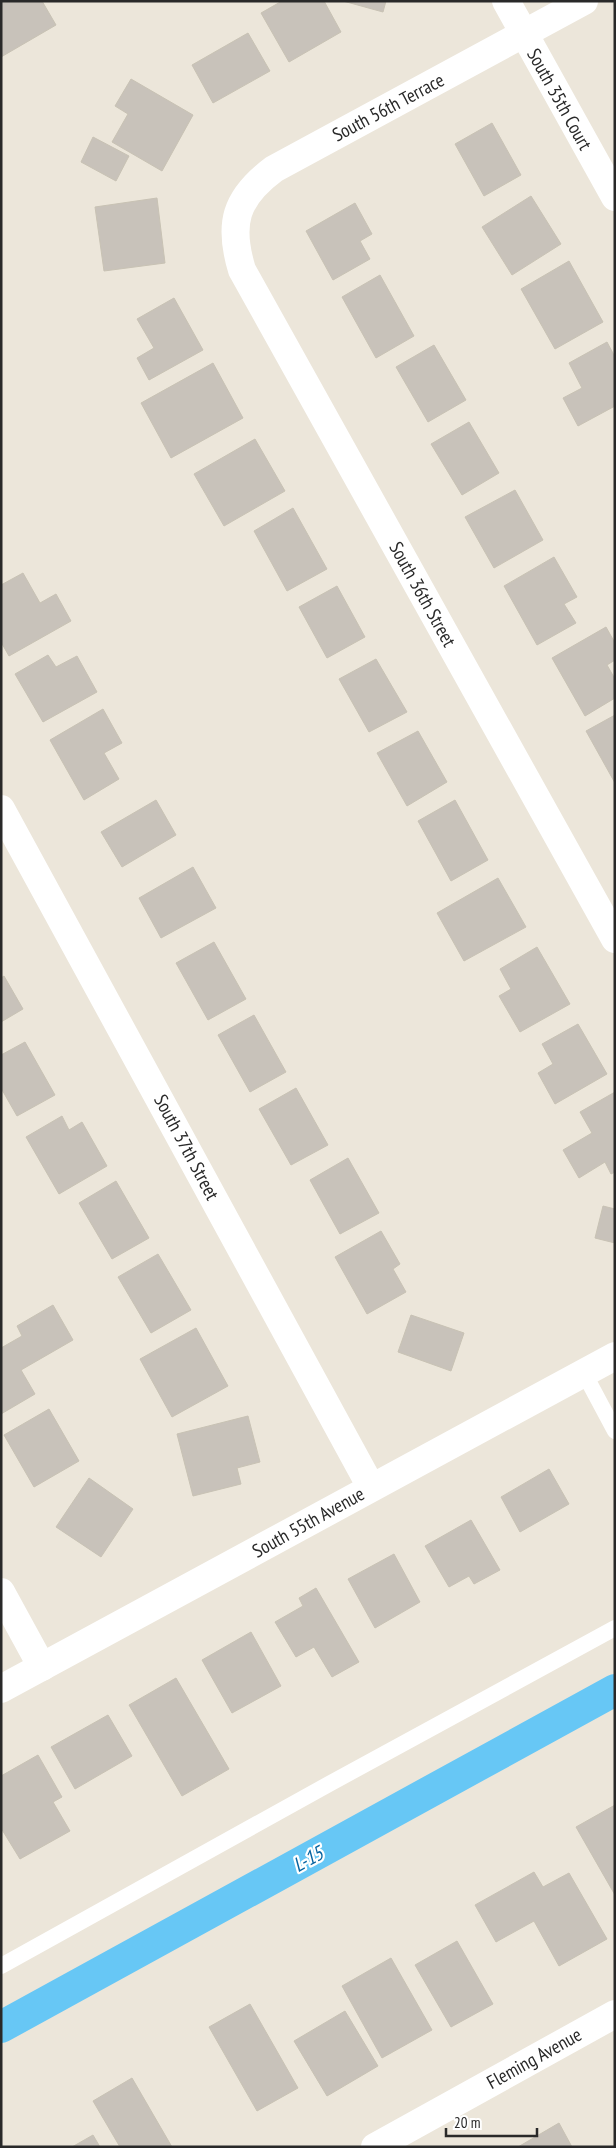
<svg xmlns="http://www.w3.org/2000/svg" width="616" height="2148" font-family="'PT Sans Narrow',sans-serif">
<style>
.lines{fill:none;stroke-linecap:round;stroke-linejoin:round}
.canal{stroke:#67c7f5;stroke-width:32}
.building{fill:#c8c2ba;stroke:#c8c2b4}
.service{stroke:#fff;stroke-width:16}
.minor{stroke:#fff;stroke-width:28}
.labels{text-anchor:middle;stroke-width:4.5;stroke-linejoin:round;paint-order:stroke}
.street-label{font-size:19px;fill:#292929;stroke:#fff}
.water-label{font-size:20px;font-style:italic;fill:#0663a0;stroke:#fff}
</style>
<rect width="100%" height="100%" fill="#ece6da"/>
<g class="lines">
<path class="canal" d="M1,2027l614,-337"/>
</g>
<g class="building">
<path d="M1,1h41l14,24 -55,32z"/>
<path d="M282,1h42l17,31 -52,30 -28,-49z"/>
<path d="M343,1h43l-3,11z"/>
<path d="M248,33l22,38 -57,32 -21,-38z"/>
<path d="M131,79l62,36 -31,56 -50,-29 16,-28 -13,-8z"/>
<path d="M492,123l29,52 -37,21 -29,-52z"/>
<path d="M93,137l36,19 -13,25 -35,-19z"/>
<path d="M531,196l30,48 -49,31 -30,-48z"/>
<path d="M157,198l8,65 -61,8 -9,-64z"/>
<path d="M355,203l17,31 -12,7 10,18 -37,21 -27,-49z"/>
<path d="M569,261l34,61 -48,27 -34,-60z"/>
<path d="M380,275l34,61 -38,22 -34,-61z"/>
<path d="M174,298l29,52 -54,30 -12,-22 17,-10 -17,-29z"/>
<path d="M607,342l8,15v49l-37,20 -15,-28 19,-10 -13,-25z"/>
<path d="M434,345l32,55 -38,22 -32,-55z"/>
<path d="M213,363l30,55 -72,40 -30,-55z"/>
<path d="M469,422l30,51 -37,22 -31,-51z"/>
<path d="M255,439l30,52 -61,35 -30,-52z"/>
<path d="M515,490l28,50 -49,28 -29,-51z"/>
<path d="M293,508l34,61 -40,22 -33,-60z"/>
<path d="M554,557l23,40 -13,7 12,19 -39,22 -33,-59z"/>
<path d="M23,573l17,30 16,-9 15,27 -62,35 -8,-14v-57z"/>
<path d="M337,586l28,51 -38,21 -28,-51z"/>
<path d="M606,627l9,16v17l-8,5 8,14v19l-30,18 -33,-58z"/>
<path d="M48,655l8,12 21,-11 20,36 -54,30 -28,-48z"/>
<path d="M376,659l31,53 -38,20 -30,-53z"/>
<path d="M103,709l19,34 -18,10 15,26 -35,21 -34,-60z"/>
<path d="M615,715v68l-29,-52z"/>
<path d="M418,731l29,51 -40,24 -30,-53z"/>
<path d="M156,800l20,35 -54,32 -21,-35z"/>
<path d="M455,800l33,60 -37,21 -33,-60z"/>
<path d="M193,867l23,41 -55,30 -22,-40z"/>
<path d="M498,878l28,49 -62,34 -27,-48z"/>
<path d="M214,942l32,57 -38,21 -32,-57z"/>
<path d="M537,947l33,57 -50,28 -21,-36 12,-7 -11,-20z"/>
<path d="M4,976l19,33 -22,13v-44z"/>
<path d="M254,1015l32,57 -36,20 -32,-57z"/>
<path d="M578,1024l29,50 -52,30 -17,-31 15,-9 -11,-20z"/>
<path d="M25,1042l30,53 -38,21 -16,-28v-33z"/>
<path d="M296,1088l32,57 -37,20 -32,-56z"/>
<path d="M615,1092v80l-4,2 -6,-12 -26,16 -16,-28 29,-17 -12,-21z"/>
<path d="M62,1116l7,14 13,-8 25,44 -48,28 -33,-57z"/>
<path d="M348,1158l31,55 -39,21 -30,-54z"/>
<path d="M116,1181l33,57 -37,21 -33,-56z"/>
<path d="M603,1206l12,3v34l-20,-5z"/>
<path d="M381,1231l19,33 -7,5 13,23 -39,22 -32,-57z"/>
<path d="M158,1254l33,56 -40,23 -33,-56z"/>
<path d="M53,1305l20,35 -52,30 14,24 -34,20v-66l21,-12 -5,-10z"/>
<path d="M411,1315l53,18 -13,38 -53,-19z"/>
<path d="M196,1328l32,58 -56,31 -32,-58z"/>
<path d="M49,1409l30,52 -45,26 -30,-52z"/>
<path d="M248,1416l12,46 -23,6 4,16 -48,12 -16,-62z"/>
<path d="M549,1469l20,35 -49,28 -19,-35z"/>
<path d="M89,1478l44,31 -32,48 -45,-30z"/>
<path d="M471,1520l29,50 -26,14 -5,-8 -20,11 -24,-41z"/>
<path d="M394,1554l26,48 -45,26 -27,-49z"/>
<path d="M316,1588l43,74 -27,15 -18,-30 -18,10 -21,-35 28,-16 -4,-8z"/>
<path d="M251,1632l30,54 -49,27 -30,-53z"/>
<path d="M176,1678l53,91 -47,27 -53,-91z"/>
<path d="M108,1715l24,41 -57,33 -24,-42z"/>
<path d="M38,1755l24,42 -9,5 17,29 -50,28 -19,-31v-52z"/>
<path d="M615,1805v90l-39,-68z"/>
<path d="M534,1872l9,15 26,-14 38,66 -48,27 -25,-45 -38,21 -21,-37z"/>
<path d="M457,1941l36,63 -42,23 -36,-62z"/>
<path d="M391,1958l41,72 -50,28 -40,-72z"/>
<path d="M250,2004l48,84 -41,23 -48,-84z"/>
<path d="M345,2011l33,55 -51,30 -33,-55z"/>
<path d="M132,2078l40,69h-52l-27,-46z"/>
<path d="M559,2123l13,24h-54z"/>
<path d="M93,2135l7,12h-28z"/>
</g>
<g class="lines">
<g class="service">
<path d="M584,1373l31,58"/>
<path d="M1,1966l328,-182 286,-156"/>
</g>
<g class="minor">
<path d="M506,1l109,196"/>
<path d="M584,1l-310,168c-39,29 -46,55 -32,101l373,669"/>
<path d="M1,809l370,678"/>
<path d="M1,1592l41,75"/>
<path d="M1,1689l614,-333"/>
<path d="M375,2147l240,-133"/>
</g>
</g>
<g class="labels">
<g class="street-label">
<text transform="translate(560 99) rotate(61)" y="7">South 35th Court</text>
<text transform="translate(388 107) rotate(-28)" y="7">South 56th Terrace</text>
<text transform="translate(423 594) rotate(61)" y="7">South 36th Street</text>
<text transform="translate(187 1147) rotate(62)" y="7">South 37th Street</text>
<text transform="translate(308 1522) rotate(-29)" y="7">South 55th Avenue</text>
<text transform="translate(534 2058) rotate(-29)" y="7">Fleming Avenue</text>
</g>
<g class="water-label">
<text transform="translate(308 1859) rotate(-29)" y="7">L-15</text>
</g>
</g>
<rect width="616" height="2148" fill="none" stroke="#292929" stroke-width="5"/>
<path d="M446 2128v8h91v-8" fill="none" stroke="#292929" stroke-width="2.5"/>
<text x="454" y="2128" font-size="15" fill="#292929" stroke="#ffffff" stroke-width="4" paint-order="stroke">20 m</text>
</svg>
